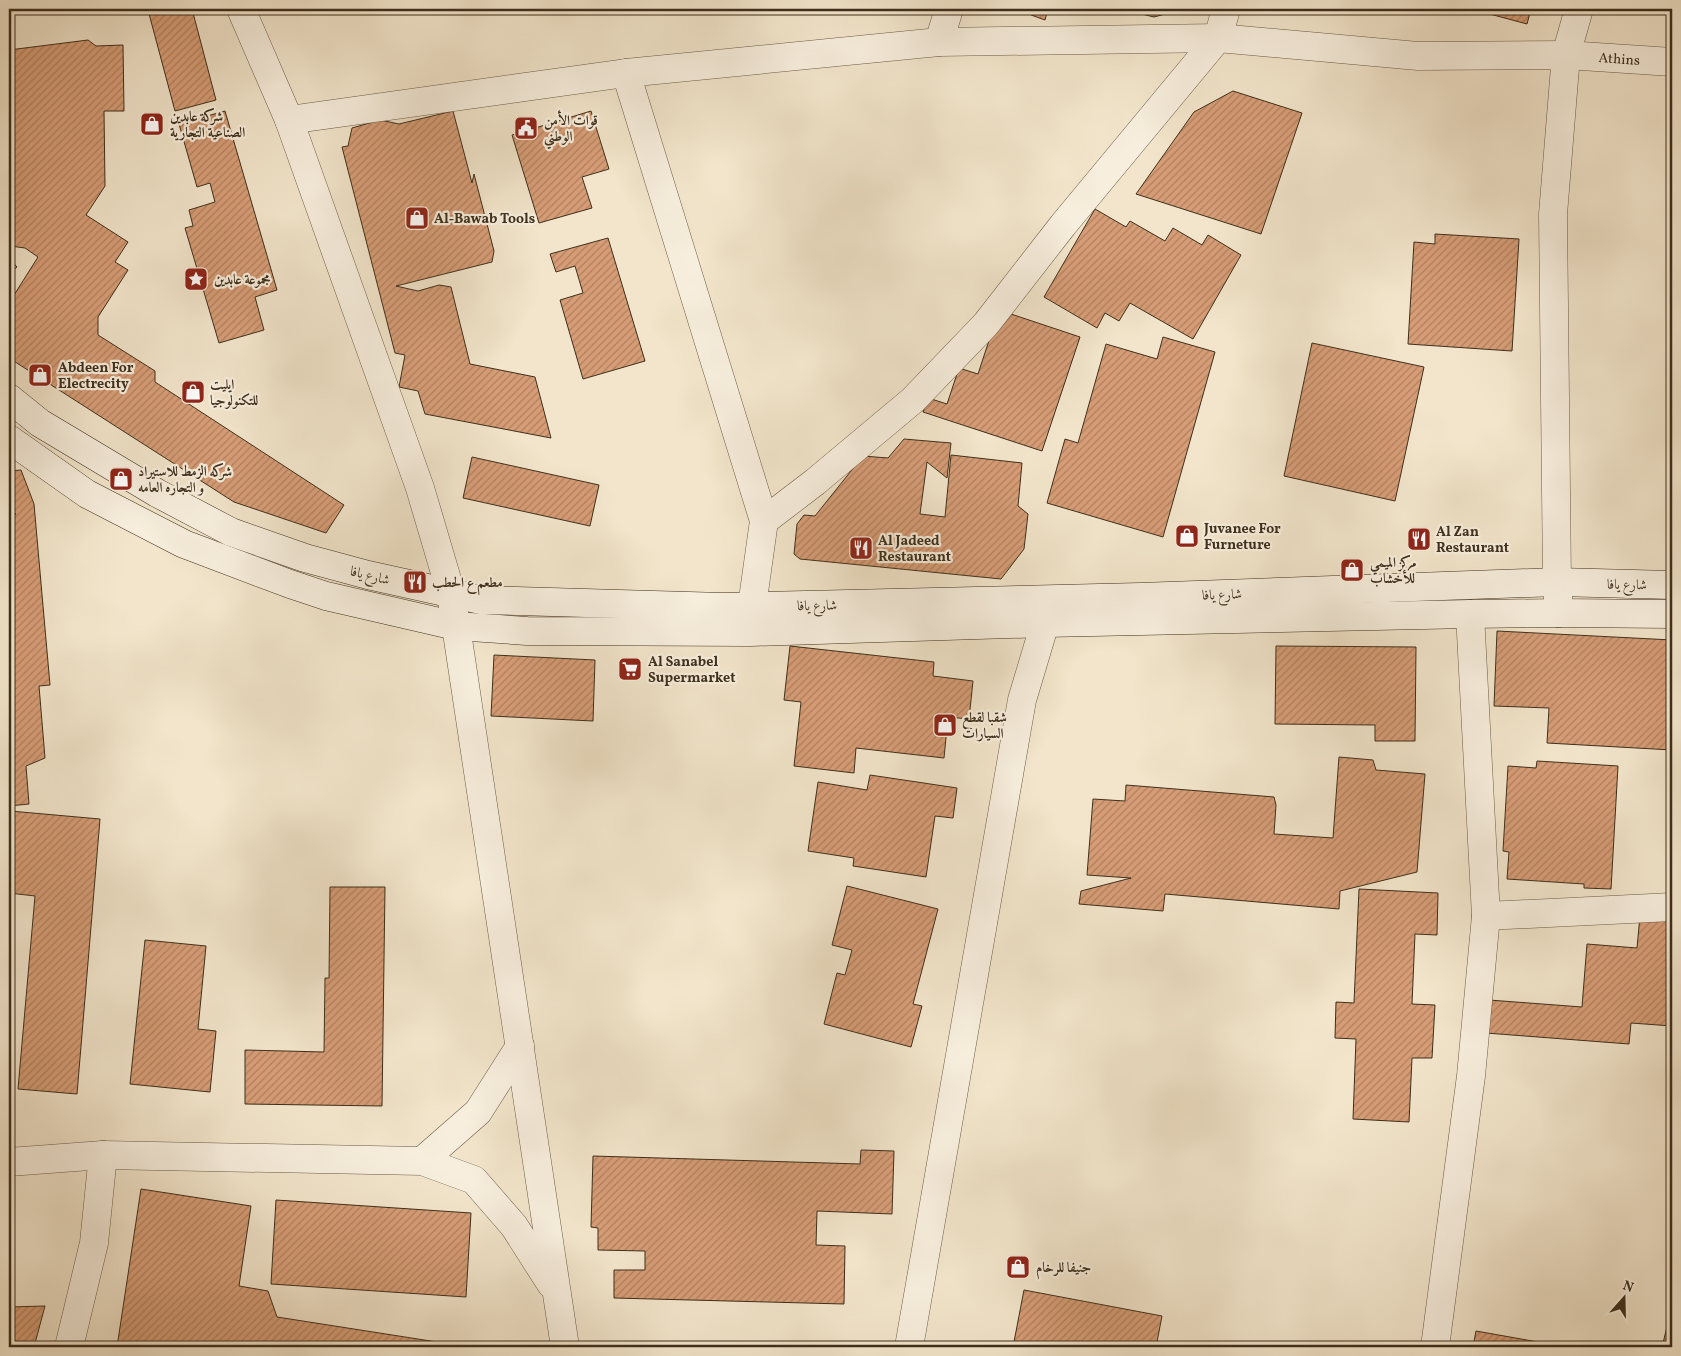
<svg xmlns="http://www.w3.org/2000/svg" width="1681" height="1356" font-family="Vollkorn,Amiri,serif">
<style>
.building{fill:url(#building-hatch);stroke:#3e2f1c}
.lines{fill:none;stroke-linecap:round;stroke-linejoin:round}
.minor-casing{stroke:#6b5c48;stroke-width:29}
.tertiary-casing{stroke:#6b5c48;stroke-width:29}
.secondary-casing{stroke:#3e2f1c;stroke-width:29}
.minor{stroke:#f7eedd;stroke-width:28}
.tertiary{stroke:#f7eedd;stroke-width:28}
.secondary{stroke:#f7eedd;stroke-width:28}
.labels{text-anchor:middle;stroke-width:4.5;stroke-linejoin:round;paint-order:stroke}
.street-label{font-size:14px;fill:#3e2f1c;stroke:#f7eedd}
.poi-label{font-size:14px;font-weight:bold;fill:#3e2f1c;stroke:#f7eedd;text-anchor:start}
</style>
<defs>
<pattern id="building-hatch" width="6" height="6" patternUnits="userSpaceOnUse" patternTransform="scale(1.25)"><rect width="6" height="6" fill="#d79d76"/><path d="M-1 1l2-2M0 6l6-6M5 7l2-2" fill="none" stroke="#b08060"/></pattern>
</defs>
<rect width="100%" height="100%" fill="#f2e5cb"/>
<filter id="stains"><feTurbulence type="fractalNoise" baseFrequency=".004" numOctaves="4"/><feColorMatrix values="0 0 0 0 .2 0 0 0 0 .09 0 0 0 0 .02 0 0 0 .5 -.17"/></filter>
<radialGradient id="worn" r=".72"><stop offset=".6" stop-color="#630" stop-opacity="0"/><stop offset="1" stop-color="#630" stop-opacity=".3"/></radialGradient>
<g class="building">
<path d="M151,9h41l24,91 -41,11 -27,-101z"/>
<path d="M1032,9h16l-3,11 -14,-5z"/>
<path d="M1121,9h63l-30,8z"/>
<path d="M1471,9h60l-4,15z"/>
<path d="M88,40l8,6 27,-1 1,66h-20l1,75 -19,29 42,27 -13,20 13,8 -30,47v18l57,36v11l189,123 -18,28 -92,-31 -225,-144v-55l29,-46 -13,-9 -15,-2 -1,-10v-186z"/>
<path d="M1233,91l69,22 -41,121 -125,-40 58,-82z"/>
<path d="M225,111l52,179 -22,7 9,33 -45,13 -34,-115 8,-2 -4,-16 26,-8 -5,-19 -13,4 -18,-63z"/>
<path d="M453,111l19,72 2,-9 20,77 -2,11 -96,24 22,5 21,-6 12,2 19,77 65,13 16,61 -126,-24 -7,-23 -19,-4 6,-32 -10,-2 -53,-206 6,-1 4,-18 28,-8 19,4z"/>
<path d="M591,111l18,58 -27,8 10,31 -53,15 -27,-88z"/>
<path d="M1095,209l31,18 4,-6 35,20 8,-13 29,17 6,-10 33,20 -48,84 -63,-36 -11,18 -14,-8 -8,15 -53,-31z"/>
<path d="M1435,234l84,5 -7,112 -104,-7 6,-102 21,2z"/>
<path d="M608,238l37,123 -62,18 -23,-79 23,-7 -8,-27 -19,6 -6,-18z"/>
<path d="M9,258l8,9 -8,7z"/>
<path d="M999,310l81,27 -38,114 -119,-39 5,-14 19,6 12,-36 19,6z"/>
<path d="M1163,337l52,15 -52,185 -116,-34 18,-64 13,4 28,-99 51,15z"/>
<path d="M1312,343l112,24 -29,134 -111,-25z"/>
<path d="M904,439l47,4 -4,35 -20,-16 -7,52 25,3 6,-62 71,8 -4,43 10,8 -4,35 -23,30 -201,-20 -6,-5 3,-30 7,-9 11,1 48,-60 25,2z"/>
<path d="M472,457l127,28 -9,41 -127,-28z"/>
<path d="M21,470l13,34 16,181 -11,1 6,72 -19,8 3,38 -20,2v-289l7,-3 -7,-5v-38z"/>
<path d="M1497,631l175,9v110l-125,-7 2,-35 -55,-2z"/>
<path d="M790,646l144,16 -1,14 40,5 -4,38 -21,-2 -4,41 -88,-10 -2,25 -60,-7 7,-64 -17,-2z"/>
<path d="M1276,646l140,1 -1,94h-40v-16l-100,-1z"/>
<path d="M494,655l101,5 -2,61 -102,-5z"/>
<path d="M1339,757l34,3 3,10 49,4 -8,98 -77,19 -1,18 -174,-15 -2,17 -84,-7 2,-13 50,-13 -44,-3 6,-76 32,2 1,-16 148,12 2,8 -2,29 59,4z"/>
<path d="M1537,761l81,5 -7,123 -27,-1v-4l-77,-5 2,-27 -6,-1 5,-85 28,2z"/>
<path d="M870,775l87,13 -4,30 -18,-2 -9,61 -73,-11 1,-8 -46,-7 10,-69 49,8z"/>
<path d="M10,811l90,8 -23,275 -59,-5 17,-193 -26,-3z"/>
<path d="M847,886l91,23 -25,95 9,2 -11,41 -87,-23 13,-51 8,2 7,-25 -20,-5z"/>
<path d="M330,887h55l-3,219 -137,-2v-54l79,2 1,-74h4z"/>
<path d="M1359,889l79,4 -1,42 -22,-1 -3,70 23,1 -3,53h-20l-3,64 -56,-3 3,-80 -21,-1 1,-36 18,1z"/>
<path d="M1640,916l32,2v108l-41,-3 -2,21 -143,-11 3,-33 93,7 5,-63 50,4z"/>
<path d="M145,940l61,6 -8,83 18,2 -6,61 -80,-8z"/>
<path d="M861,1150l33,1 -2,63 -75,-3 -1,34 29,1 -1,58 -230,-6v-28h31v-19l-47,-1v-22l-7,-1 2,-71 267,8z"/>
<path d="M141,1189l110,17 -12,80 29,5 9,26 192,30h-352z"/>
<path d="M276,1200l195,13 -5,84 -195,-13z"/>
<path d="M1672,1218v20h-3z"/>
<path d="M1024,1290l138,26 -6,31h-143z"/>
<path d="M45,1306l-11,41h-25v-40z"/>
<path d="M1672,1307v40h-10z"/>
<path d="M1476,1331l62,11 -1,5h-64z"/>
<path d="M1562,1344l15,3h-16z"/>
</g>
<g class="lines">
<g class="minor-casing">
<g id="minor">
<path d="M241,9l48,111 131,368 31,105"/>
<path d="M939,42l10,-33"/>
<path d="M626,73l138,448 -12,85"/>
<path id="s1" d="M289,120l337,-47 313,-31 279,-4 200,18 148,-1 106,7"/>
<path d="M764,521l51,-39 98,-82 73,-76 77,-99 155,-187 8,-29"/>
<path d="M1559,613l-2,-31 -4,-368 13,-159 13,-46"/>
<path d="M1486,916l186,-9"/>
<path d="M69,1347l25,-104 9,-88"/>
<path d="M909,1347l113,-647 23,-77"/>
<path d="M1435,1347l36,-271 15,-160 -16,-302"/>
</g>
</g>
<g class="tertiary-casing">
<g id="tertiary">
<path d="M451,593l114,754"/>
<path d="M422,1161l56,-49 42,-66"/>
<path d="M9,1162l94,-7 319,6 52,19 40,46 37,58"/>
</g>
</g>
<g class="secondary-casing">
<g id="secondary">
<path d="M9,398l31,25 117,70 74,39 74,26 63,17 113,25 242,7 417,-10 417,-15 115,3"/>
<path d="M9,439l78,55 97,50 106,40 36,12 130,30 71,5 224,1 294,-9 425,-9 89,-1 113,1"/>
</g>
</g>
<use href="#minor" class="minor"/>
<use href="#tertiary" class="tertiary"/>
<use href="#secondary" class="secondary"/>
</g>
<defs>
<g id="shop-square" transform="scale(1.25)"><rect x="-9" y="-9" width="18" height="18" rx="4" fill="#8f2418" stroke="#f7eedd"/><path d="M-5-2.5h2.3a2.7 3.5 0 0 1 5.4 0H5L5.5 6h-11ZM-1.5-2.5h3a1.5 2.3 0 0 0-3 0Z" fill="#fff"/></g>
<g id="civic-square" transform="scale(1.25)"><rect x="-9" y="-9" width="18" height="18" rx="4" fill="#8f2418" stroke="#f7eedd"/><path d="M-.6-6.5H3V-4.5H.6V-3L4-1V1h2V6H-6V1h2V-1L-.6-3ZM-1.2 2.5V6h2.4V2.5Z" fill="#fff"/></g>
<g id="sight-square" transform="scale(1.25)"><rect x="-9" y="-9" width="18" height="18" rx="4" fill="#8f2418" stroke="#f7eedd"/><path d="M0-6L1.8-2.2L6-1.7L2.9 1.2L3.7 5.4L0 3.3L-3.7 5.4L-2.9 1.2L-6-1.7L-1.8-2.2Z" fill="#fff"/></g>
<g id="restaurant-square" transform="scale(1.25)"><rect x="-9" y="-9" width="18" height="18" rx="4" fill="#8f2418" stroke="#f7eedd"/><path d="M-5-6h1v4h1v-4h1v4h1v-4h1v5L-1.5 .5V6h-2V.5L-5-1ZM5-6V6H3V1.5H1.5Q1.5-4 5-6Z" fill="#fff"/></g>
<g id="supermarket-square" transform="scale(1.25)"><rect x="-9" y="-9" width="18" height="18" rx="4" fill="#8f2418" stroke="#f7eedd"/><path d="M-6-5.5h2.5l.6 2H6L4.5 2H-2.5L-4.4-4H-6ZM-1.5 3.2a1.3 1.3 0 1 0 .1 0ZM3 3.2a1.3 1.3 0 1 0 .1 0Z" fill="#fff"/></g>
</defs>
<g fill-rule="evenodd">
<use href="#shop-square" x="152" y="124"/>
<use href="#civic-square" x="526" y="128"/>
<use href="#shop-square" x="417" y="218"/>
<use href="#sight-square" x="196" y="279"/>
<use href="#shop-square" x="40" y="375"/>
<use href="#shop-square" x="193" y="392"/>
<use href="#shop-square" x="121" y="479"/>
<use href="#shop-square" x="1187" y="536"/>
<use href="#restaurant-square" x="1419" y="539"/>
<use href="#restaurant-square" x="861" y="548"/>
<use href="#shop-square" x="1352" y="570"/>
<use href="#restaurant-square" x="415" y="582"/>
<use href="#supermarket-square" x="630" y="669"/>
<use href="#shop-square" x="945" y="725"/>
<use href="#shop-square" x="1018" y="1267"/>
</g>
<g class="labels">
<g class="street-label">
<text dy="5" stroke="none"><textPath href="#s1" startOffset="1336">Athins</textPath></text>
<text transform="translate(370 575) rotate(14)" y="5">شارع يافا</text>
<text transform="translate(1627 584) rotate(1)" y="5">شارع يافا</text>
<text transform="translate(1222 594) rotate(-2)" y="5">شارع يافا</text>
<text transform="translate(817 605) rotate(-1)" y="5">شارع يافا</text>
</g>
<g class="poi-label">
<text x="170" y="121">شركة عابدين<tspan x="170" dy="16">الصناعية التجارية</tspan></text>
<text x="544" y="125">قوات الأمن<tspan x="544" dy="16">الوطني</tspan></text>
<text x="434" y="223">Al-Bawab Tools</text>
<text x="214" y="284">مجموعة عابدين</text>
<text x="58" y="372">Abdeen For<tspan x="58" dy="16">Electrecity</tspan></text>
<text x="210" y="389">ايليت<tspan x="210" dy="16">للتكنولوجيا</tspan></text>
<text x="138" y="476">شركه الزمط للاستيراد<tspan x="138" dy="16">و التجاره العامه</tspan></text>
<text x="1204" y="533">Juvanee For<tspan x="1204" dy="16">Furneture</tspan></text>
<text x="1436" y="536">Al Zan<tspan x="1436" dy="16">Restaurant</tspan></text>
<text x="878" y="545">Al Jadeed<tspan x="878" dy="16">Restaurant</tspan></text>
<text x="1370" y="567">مركز الميمي<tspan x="1370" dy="16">للأخشاب</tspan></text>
<text x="432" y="587">مطعم ع الحطب</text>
<text x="648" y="666">Al Sanabel<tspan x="648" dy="16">Supermarket</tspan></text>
<text x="962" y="722">شقبا لقطع<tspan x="962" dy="16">السيارات</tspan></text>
<text x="1036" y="1272">جنيفا للرخام</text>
</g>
</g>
<rect width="1681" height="1356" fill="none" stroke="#f2e5cb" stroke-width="30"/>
<rect x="10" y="10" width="1661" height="1336" fill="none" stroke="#3e2f1c" stroke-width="2.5"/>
<rect x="15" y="15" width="1651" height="1326" fill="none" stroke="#3e2f1c"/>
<g transform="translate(1624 1298) rotate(20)" stroke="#f7eedd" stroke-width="4" paint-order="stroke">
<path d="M0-4L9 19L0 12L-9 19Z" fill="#3e2f1c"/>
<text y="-8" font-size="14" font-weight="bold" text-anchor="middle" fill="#3e2f1c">N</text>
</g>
<rect width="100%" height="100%" filter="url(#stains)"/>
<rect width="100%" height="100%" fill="url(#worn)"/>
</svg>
